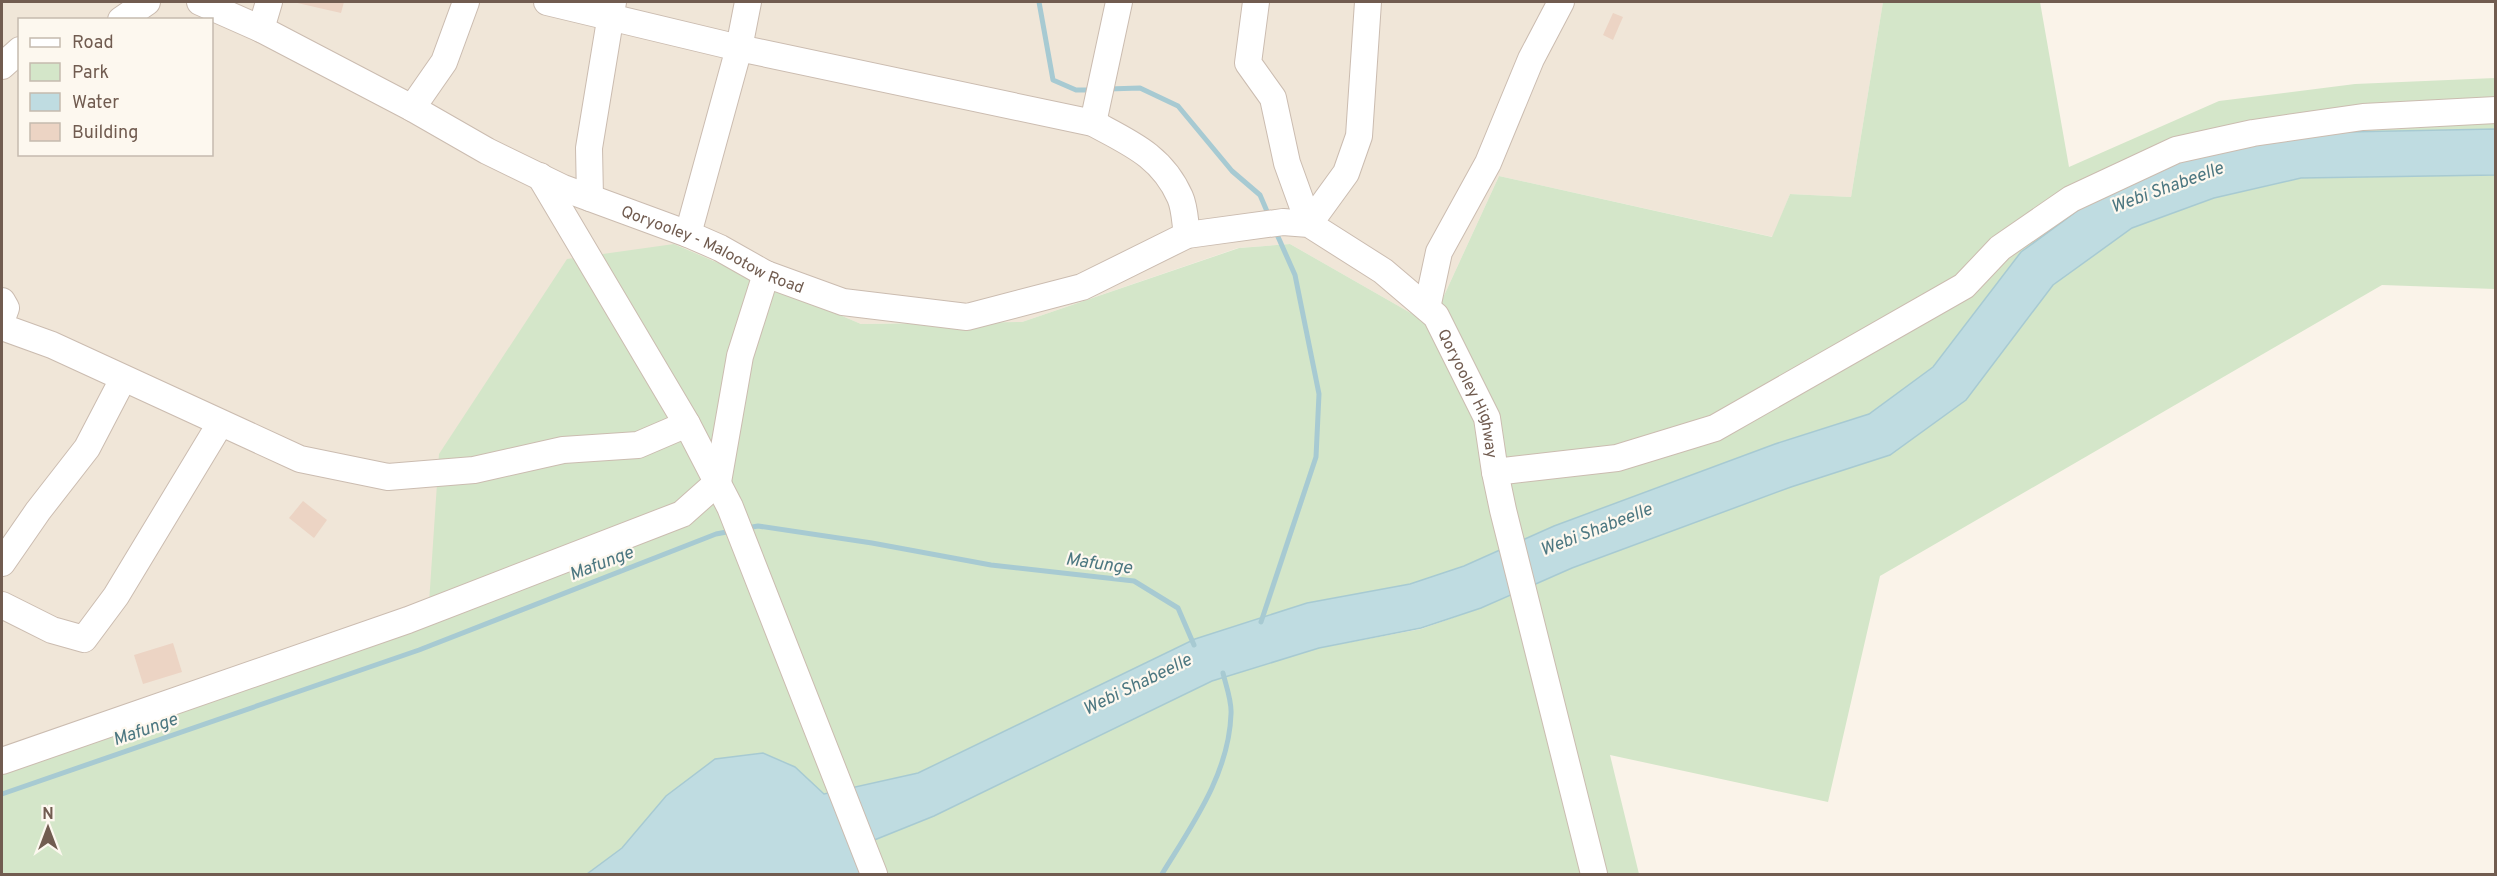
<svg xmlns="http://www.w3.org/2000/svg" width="2497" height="876" font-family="Overpass,sans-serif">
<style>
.residential{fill:#f0e6d8;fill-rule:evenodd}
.green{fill:#d4e6c9}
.water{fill:#bfdce1;stroke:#a7cad2;stroke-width:1.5}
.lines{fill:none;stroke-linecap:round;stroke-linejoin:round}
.stream{stroke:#a7cad2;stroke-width:5}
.building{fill:#ecd4c4}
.minor-casing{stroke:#cbbcb0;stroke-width:28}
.minor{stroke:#fff;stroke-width:26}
.labels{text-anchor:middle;stroke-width:4.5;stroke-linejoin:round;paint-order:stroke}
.street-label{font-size:16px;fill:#715c50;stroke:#fdf8ef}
.water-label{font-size:18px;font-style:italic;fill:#4c7781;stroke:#fdf8ef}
</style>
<rect width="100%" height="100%" fill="#faf3e9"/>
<path class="residential" d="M2,2h1881l-32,195 -61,-3 -17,43 -274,-61 -57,124 -26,16 -126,-72 -52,4 -216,74 -161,2 -187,-80 -245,359 -427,148zM20,20h192v134h-192z"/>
<g class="green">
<path d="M1883,2h157l29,165 150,-66 136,-17 140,-6v51l-200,4 -274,119 -88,115 -64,47 -94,30 -221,82 -90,40 -54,18 -103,19 -112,36 -277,134 -94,21 -29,-26 -129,28 -44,52 -35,26h-585v-123l427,-148 10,-149 128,-195 107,-15 187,80 161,-2 217,-74 51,-4 126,72 26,-16 57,-124 273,61 18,-43 61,3z"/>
<path d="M2495,175v114l-113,-4 -502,291 -52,226 -218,-47 29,119h-776l-11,-25 82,-33 278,-135 107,-33 102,-19 60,-21 91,-40 219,-81 99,-32 76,-55 87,-115 79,-57 82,-30 87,-20z"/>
</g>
<path class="water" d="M2495,129v46l-194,3 -87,20 -82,30 -79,57 -87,115 -76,55 -99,32 -219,81 -91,40 -60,20 -102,20 -107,33 -278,135 -82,33 11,25h-276l35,-26 44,-52 49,-37 48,-6 32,14 29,27 94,-21 277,-134 112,-36 103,-19 54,-18 90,-40 221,-82 94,-30 64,-47 88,-115 89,-65 91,-33 94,-21z"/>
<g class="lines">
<g class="stream">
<path d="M1039,2l14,78 23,10h16"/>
<path d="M1108,89l32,-1 38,18 54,65 28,24 9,21"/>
<path d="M747,528l11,-2 114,17 119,22 143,16 44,27 16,37"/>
<path d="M1261,622l55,-165 3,-63 -24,-119 -20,-45"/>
<path d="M2,794l417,-144 297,-116 16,-3"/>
<path d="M1162,874c30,-49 67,-100 69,-160 1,-13 -5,-28 -8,-41"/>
</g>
</g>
<g class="building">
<path d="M293,2h51l-3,11z"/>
<path d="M1613,13l10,4 -10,23 -10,-5z"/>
<path d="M303,501l24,19 -13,18 -25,-20z"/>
<path d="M173,643l9,29 -39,12 -9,-29z"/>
</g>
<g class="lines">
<g class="minor-casing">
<g id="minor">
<path id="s1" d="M200,2l61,27 151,79 75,43 76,37 125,46 32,14 46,26 77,28 124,15 115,-30 105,-52 96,-13 26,2 74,47 53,45 51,102 8,54 8,38 91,364"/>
<path d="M547,2l192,46 354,75c37,20 69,33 87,74 5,11 5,26 7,38"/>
<path d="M1256,2l-8,61 25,35 14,65 22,61"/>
<path d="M121,20l26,-18"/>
<path d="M261,29l8,-27"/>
<path d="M2,66l18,-16"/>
<path d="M412,108l32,-46 22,-60"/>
<path d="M1093,123l26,-121"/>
<path d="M540,176l147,248 43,83 144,367"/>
<path d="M590,198l-1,-50 24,-146"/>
<path d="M1309,224l37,-51 13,-37 9,-134"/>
<path d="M688,234l51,-186 9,-46"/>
<path d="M2,301l4,7 -4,11"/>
<path d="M1427,308l12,-56 49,-89 43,-104 30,-57"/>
<path d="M2,327l50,18 248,114 88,18 86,-7 89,-20 75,-5 49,-21"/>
<path d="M1495,472l122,-14 98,-30 249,-142 36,-38 71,-49 105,-49 77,-17 110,-16 133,-7"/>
<path d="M2,563l36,-52 49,-63 36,-69"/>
<path d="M2,605l50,25 32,9 32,-43 104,-172"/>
<path d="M2,761l406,-141 274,-106 36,-32 22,-126 26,-82"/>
</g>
</g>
<use href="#minor" class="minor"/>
</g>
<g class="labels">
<g class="street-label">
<text dy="6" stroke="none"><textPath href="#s1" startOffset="570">Qoryooley - Malootow Road</textPath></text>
<text dy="6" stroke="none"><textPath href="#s1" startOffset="1437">Qoryooley Highway</textPath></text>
</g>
<g class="water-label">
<text transform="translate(2167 187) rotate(-20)" y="6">Webi Shabeelle</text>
<text transform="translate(1596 529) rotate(-21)" y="6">Webi Shabeelle</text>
<text transform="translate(601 563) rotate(-21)" y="6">Mafunge</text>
<text transform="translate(1099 563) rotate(8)" y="6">Mafunge</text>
<text transform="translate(1137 684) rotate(-26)" y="6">Webi Shabeelle</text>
<text transform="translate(145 729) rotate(-19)" y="6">Mafunge</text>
</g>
</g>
<rect width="2497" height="876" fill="none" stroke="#715c50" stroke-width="6"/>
<rect x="18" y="18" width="195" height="138" fill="#fdf8ef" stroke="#c5baaf" stroke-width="1.5"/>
<rect x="30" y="38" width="30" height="9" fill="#ffffff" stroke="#c5baaf" stroke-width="1.5"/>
<text x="72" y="48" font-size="18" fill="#715c50">Road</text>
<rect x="30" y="63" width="30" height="18" fill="#d4e6c9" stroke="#c5baaf" stroke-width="1.5"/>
<text x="72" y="78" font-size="18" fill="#715c50">Park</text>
<rect x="30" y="93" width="30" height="18" fill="#bfdce1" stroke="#c5baaf" stroke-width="1.5"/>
<text x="72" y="108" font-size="18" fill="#715c50">Water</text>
<rect x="30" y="123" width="30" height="18" fill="#ecd4c4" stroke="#c5baaf" stroke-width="1.5"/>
<text x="72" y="138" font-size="18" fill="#715c50">Building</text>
<g transform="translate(48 828)" stroke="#fdf8ef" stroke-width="4.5" paint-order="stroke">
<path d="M0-4.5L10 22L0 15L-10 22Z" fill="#715c50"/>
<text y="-9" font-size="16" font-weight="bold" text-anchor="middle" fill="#715c50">N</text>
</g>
</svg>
